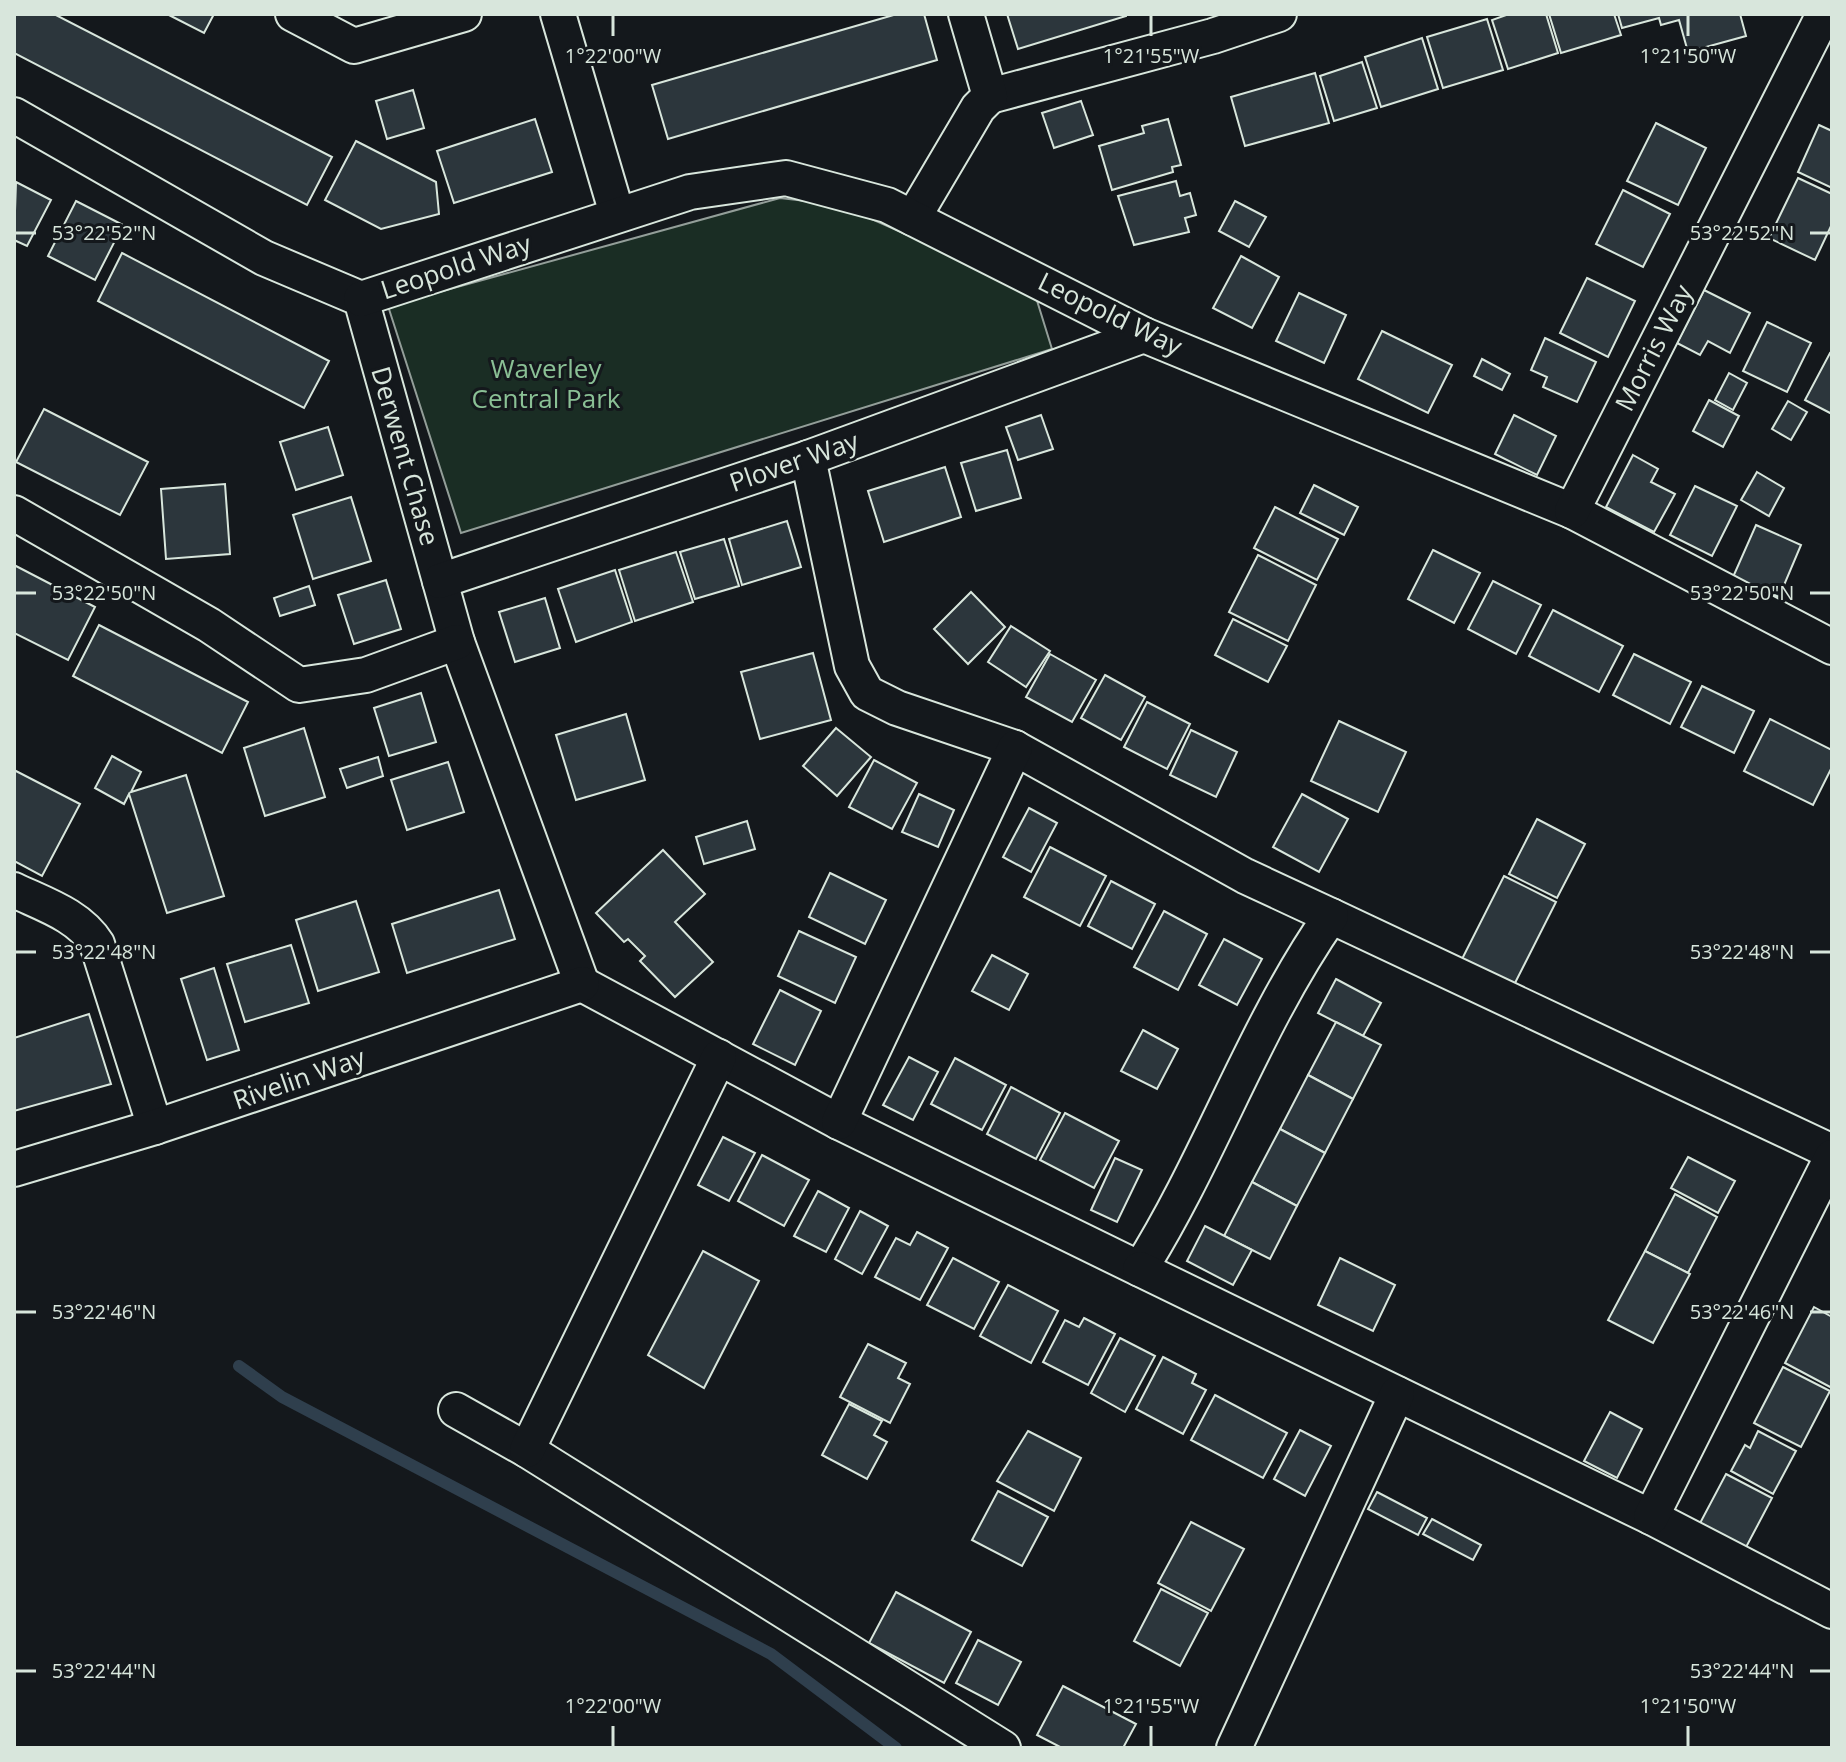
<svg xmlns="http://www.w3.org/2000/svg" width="1846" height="1762" font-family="'Open Sans',sans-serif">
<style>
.green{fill:#1a2d24;stroke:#939e99;stroke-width:2}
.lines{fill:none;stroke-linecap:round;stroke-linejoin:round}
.stream{stroke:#2f3f4d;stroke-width:12}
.building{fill:#2c363c;stroke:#d8e6dc;stroke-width:2}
.street-casing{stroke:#d8e6dc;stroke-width:38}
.street{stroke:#14181c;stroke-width:34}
.ticks{fill:none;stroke:#d8e6dc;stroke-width:3}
.labels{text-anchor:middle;stroke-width:6;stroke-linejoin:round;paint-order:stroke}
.street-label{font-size:26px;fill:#d8e6dc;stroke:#14181c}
.park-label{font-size:26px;fill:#8ac095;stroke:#14181c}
.ticks-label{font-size:20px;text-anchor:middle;fill:#d8e6dc;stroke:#14181c;stroke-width:6;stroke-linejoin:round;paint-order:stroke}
</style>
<rect width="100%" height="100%" fill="#14181c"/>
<path class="green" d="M780,198l60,7 194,86 18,58 -591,184 -73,-227z"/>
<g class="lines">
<path class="stream" d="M239,1366l43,31 489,257 125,94"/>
</g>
<g class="building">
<path d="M14,14h40l278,143 -25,48 -293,-152z"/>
<path d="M167,14h47l-10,19z"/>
<path d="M897,14h27l13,46 -269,79 -16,-54z"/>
<path d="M1007,14h119v2l-108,33z"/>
<path d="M1509,14h37l12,39 -50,16 -16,-49z"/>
<path d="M1549,14h65l7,21 -60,18z"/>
<path d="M1618,14h122l6,22 -58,16 -9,-32 -18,5 -2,-7 -37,10z"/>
<path d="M1487,19l16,51 -60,18 -16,-51z"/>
<path d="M1422,38l16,51 -57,18 -16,-50z"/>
<path d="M1362,62l15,46 -43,13 -14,-45z"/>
<path d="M1315,73l14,50 -84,23 -14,-49z"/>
<path d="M413,90l11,38 -37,11 -11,-38z"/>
<path d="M1081,101l12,34 -39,13 -12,-35z"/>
<path d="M535,119l17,53 -98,31 -17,-52z"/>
<path d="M1168,119l13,46 -9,2 1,5 -61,18 -13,-44 45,-13 -2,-7z"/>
<path d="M1656,123l50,25 -28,57 -51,-24z"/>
<path d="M1819,125l13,6v57l-34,-16z"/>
<path d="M356,141l80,41 3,32 -58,15 -56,-29z"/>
<path d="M1798,178l34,16v30l-17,36 -46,-22z"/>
<path d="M1176,181l4,15 10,-3 6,22 -11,3 4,14 -55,13 -16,-49z"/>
<path d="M16,182l35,18 -24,46 -13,-6z"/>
<path d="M1623,190l47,24 -27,53 -47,-23z"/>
<path d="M76,201l47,24 -28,55 -47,-24z"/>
<path d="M1235,201l31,16 -17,30 -30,-16z"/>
<path d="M122,253l207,108 -25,47 -206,-107z"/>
<path d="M1241,256l38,21 -27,51 -39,-20z"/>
<path d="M1587,278l48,23 -27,56 -48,-24z"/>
<path d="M1704,290l46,23 -20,40 -22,-12 -8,14 -23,-12z"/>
<path d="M1299,293l47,22 -22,48 -48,-22z"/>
<path d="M1767,322l44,21 -24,49 -44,-21z"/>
<path d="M1382,331l70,34 -24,48 -70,-34z"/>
<path d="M1545,338l51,24 -19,40 -34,-15 4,-10 -16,-7z"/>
<path d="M1830,353l2,1v60l-27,-14z"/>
<path d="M1482,359l28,15 -8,16 -28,-14z"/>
<path d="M1729,373l18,10 -14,27 -18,-10z"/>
<path d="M1709,400l30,16 -16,31 -30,-16z"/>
<path d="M1788,401l19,11 -16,28 -19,-11z"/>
<path d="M44,409l104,53 -28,53 -104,-53z"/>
<path d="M1041,415l12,34 -35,11 -12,-33z"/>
<path d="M1514,415l42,21 -19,39 -42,-21z"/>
<path d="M328,427l15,48 -47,15 -16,-48z"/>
<path d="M1007,450l14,48 -45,13 -15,-48z"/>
<path d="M1633,455l25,14 -7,13 24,12 -21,38 -48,-25z"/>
<path d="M945,467l16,50 -77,25 -16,-51z"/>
<path d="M1757,472l27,16 -15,28 -28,-16z"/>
<path d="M225,484l5,70 -64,5 -5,-70z"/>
<path d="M1314,485l44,22 -14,28 -44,-22z"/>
<path d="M1695,486l42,20 -25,50 -42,-21z"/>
<path d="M351,497l20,64 -58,18 -20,-64z"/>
<path d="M1275,507l63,32 -21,41 -63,-32z"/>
<path d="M787,521l14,46 -59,18 -13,-46z"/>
<path d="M1756,525l45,20 -22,52 -46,-20z"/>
<path d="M724,539l15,47 -44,13 -15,-47z"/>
<path d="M1433,550l47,23 -26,50 -46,-24z"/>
<path d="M676,552l17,50 -58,19 -16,-51z"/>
<path d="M1258,555l58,30 -28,56 -59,-29z"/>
<path d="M14,565l81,42 -27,53 -54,-27z"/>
<path d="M615,570l17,52 -56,20 -18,-53z"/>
<path d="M386,580l15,49 -47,15 -16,-49z"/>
<path d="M1493,581l48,24 -25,49 -48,-25z"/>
<path d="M309,586l6,19 -35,11 -6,-18z"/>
<path d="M971,592l34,35 -37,37 -34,-35z"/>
<path d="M545,598l15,50 -45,14 -16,-50z"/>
<path d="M1553,610l70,36 -24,46 -70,-36z"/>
<path d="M1233,619l54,27 -19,36 -53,-27z"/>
<path d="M99,625l149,77 -26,51 -149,-77z"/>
<path d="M1011,626l39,25 -24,36 -38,-25z"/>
<path d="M813,653l18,67 -71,19 -19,-67z"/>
<path d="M1050,654l46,26 -24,42 -46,-25z"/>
<path d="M1634,654l57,28 -21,42 -57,-29z"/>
<path d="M1105,675l40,22 -24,43 -40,-22z"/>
<path d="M1702,686l52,25 -20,42 -53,-26z"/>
<path d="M421,693l15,49 -47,14 -15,-48z"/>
<path d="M1147,702l43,22 -23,45 -43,-22z"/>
<path d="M626,714l19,66 -69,20 -20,-65z"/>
<path d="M1770,719l62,31v17l-19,38 -69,-34z"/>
<path d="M1339,721l67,31 -28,60 -67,-31z"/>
<path d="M304,728l21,69 -60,19 -21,-68z"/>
<path d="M836,728l35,29 -34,39 -34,-30z"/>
<path d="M1191,730l46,22 -21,45 -46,-22z"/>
<path d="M112,756l29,16 -10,20 55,-17 38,121 -57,17 -38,-119 -5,10 -29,-16z"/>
<path d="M378,757l5,19 -36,12 -7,-19z"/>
<path d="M874,760l43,23 -25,46 -43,-22z"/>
<path d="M448,762l16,50 -57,18 -16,-50z"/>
<path d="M14,770l66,34 -38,72 -28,-15z"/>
<path d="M919,794l35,16 -16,37 -36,-15z"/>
<path d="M1302,794l46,25 -29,53 -46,-25z"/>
<path d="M1029,808l28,15 -26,49 -28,-15z"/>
<path d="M1537,819l48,25 -28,54 -48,-24z"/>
<path d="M747,821l8,28 -51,15 -8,-27z"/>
<path d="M1050,847l56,29 -26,50 -56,-29z"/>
<path d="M663,850l42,44 -30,28 38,40 -38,35 -35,-36 5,-5 -17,-17 -4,3 -28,-29z"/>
<path d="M830,873l56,27 -21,44 -56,-27z"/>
<path d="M1504,876l52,26 -42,83 -52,-26z"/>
<path d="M1111,881l44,23 -23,45 -44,-23z"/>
<path d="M499,890l16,49 -108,34 -15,-49z"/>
<path d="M356,901l23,71 -61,19 -22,-71z"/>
<path d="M1164,911l43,23 -29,56 -44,-23z"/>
<path d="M799,931l57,26 -21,46 -57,-27z"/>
<path d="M1224,939l38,20 -25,46 -38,-20z"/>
<path d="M291,945l18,58 -64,19 -18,-58z"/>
<path d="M992,955l36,19 -19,36 -37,-19z"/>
<path d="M214,968l25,82 -32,10 -26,-81z"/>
<path d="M1336,979l45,24 -18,33 -45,-23z"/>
<path d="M780,990l41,21 -26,54 -42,-21z"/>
<path d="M89,1014l22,70 -97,27v-73z"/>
<path d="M1336,1022l45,23 -28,54 -45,-24z"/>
<path d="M1143,1030l35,19 -21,40 -36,-18z"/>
<path d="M909,1057l29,15 -25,48 -30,-15z"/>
<path d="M955,1058l51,27 -24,45 -51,-26z"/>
<path d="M1308,1075l45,24 -28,54 -45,-24z"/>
<path d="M1011,1087l49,26 -24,46 -49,-25z"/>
<path d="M1065,1113l54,28 -25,47 -54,-28z"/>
<path d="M1280,1129l45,24 -28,53 -45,-24z"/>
<path d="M723,1137l32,16 -26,48 -31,-16z"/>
<path d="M762,1155l47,25 -25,46 -46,-25z"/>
<path d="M1688,1157l47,24 -17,32 -47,-25z"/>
<path d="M1115,1158l27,12 -25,52 -26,-12z"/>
<path d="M1252,1182l45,24 -27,53 -46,-23z"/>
<path d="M818,1191l31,17 -23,44 -32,-16z"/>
<path d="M1675,1194l42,23 -29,56 -43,-22z"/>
<path d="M860,1211l28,15 -26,48 -27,-15z"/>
<path d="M1205,1226l47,24 -19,35 -46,-24z"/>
<path d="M917,1232l31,16 -28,52 -45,-23 21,-39 14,7z"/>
<path d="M703,1251l56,30 -55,107 -56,-33z"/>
<path d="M1645,1251l45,23 -37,69 -45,-23z"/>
<path d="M953,1258l46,24 -25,47 -47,-24z"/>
<path d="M1340,1258l55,27 -22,46 -55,-26z"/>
<path d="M1008,1285l50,26 -27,52 -51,-27z"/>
<path d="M1814,1307l18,10v71l-47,-25z"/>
<path d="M1084,1318l31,16 -27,51 -45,-23 22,-42 14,7z"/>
<path d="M1120,1338l35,18 -30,56 -34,-19z"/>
<path d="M868,1344l38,19 -8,15 12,6 -20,39 -50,-26z"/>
<path d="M1163,1357l33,17 -4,9 14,7 -23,44 -47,-25z"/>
<path d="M1783,1367l47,24 -29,56 -47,-24z"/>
<path d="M1215,1395l72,38 -24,45 -72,-38z"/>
<path d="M849,1404l33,17 -8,14 13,7 -20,37 -45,-24z"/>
<path d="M1610,1412l32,17 -25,49 -33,-17z"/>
<path d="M1300,1430l31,16 -26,50 -31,-17z"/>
<path d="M1028,1431l53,27 -27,53 -57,-30z"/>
<path d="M1758,1431l38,20 -23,43 -42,-23 14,-26 5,3z"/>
<path d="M1726,1474l46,24 -28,53 -46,-24z"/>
<path d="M998,1491l50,26 -26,49 -50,-26z"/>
<path d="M1377,1492l50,26 -9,17 -50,-26z"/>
<path d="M1432,1519l49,26 -8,15 -50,-26z"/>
<path d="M1191,1522l53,27 -33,62 -53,-28z"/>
<path d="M1161,1589l47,24 -28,53 -46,-25z"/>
<path d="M896,1592l75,40 -27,51 -75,-40z"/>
<path d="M978,1640l43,22 -23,43 -42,-22z"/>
<path d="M1063,1686l73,38 -13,24h-61l-25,-13z"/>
</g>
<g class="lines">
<g class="street-casing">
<g id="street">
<path d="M293,14l61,32 110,-32"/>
<path d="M558,14l59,200"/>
<path d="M990,96l223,-60 66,-22"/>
<path d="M14,115l250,143 97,41 96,343 125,342"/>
<path d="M913,218l65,-110 12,-12 -24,-82"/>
<path d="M361,299l329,-107 96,-14 101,27 257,130 428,176 260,136"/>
<path d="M1572,511l252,-497"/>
<path d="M14,513l195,112 90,60 67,-10 91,-33"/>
<path d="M440,581l368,-123 336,-123"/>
<path d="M14,890c29,14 65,25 83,54l58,183"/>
<path d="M1331,916l501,236"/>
<path d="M582,984l257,138 301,147c71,-113 114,-243 191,-353l-86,-40 -230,-128 -118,-40 -30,-15 -15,-27 -44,-208"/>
<path d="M839,1122l176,-374"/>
<path d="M14,1169l141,-42 427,-143"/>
<path d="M1140,1269l511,248 181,94"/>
<path d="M456,1410l71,40 476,298"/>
<path d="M527,1450l192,-393"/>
<path d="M1651,1517l181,-360"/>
<path d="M1234,1748l163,-354"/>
</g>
</g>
<use href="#street" class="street"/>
</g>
<path class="ticks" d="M613,16v20M1151,16v20M1688,16v20M16,233h20M1810,233h20M16,593h20M1810,593h20M16,952h20M1810,952h20M16,1312h20M1810,1312h20M16,1671h20M1810,1671h20M613,1726v20M1151,1726v20M1688,1726v20"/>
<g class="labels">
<g class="street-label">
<text transform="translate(456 267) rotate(-18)" y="9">Leopold Way</text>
<text transform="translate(1110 314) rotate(26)" y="9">Leopold Way</text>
<text transform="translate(1654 348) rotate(-63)" y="9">Morris Way</text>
<text transform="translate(405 456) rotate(74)" y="9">Derwent Chase</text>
<text transform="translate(794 462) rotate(-19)" y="9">Plover Way</text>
<text transform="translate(299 1079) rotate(-19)" y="9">Rivelin Way</text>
</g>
<g class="park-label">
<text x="546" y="378">Waverley<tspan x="546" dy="30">Central Park</tspan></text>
</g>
</g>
<g class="ticks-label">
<text x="613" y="63">1°22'00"W</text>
<text x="1151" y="63">1°21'55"W</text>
<text x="1688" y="63">1°21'50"W</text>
<text x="104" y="240">53°22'52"N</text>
<text x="1742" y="240">53°22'52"N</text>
<text x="104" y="600">53°22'50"N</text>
<text x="1742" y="600">53°22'50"N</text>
<text x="104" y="959">53°22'48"N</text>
<text x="1742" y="959">53°22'48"N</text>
<text x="104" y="1319">53°22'46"N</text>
<text x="1742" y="1319">53°22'46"N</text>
<text x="104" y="1678">53°22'44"N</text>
<text x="1742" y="1678">53°22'44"N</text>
<text x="613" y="1713">1°22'00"W</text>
<text x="1151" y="1713">1°21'55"W</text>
<text x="1688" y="1713">1°21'50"W</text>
</g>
<rect width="1846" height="1762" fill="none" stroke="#d8e6dc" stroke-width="32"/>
</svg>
